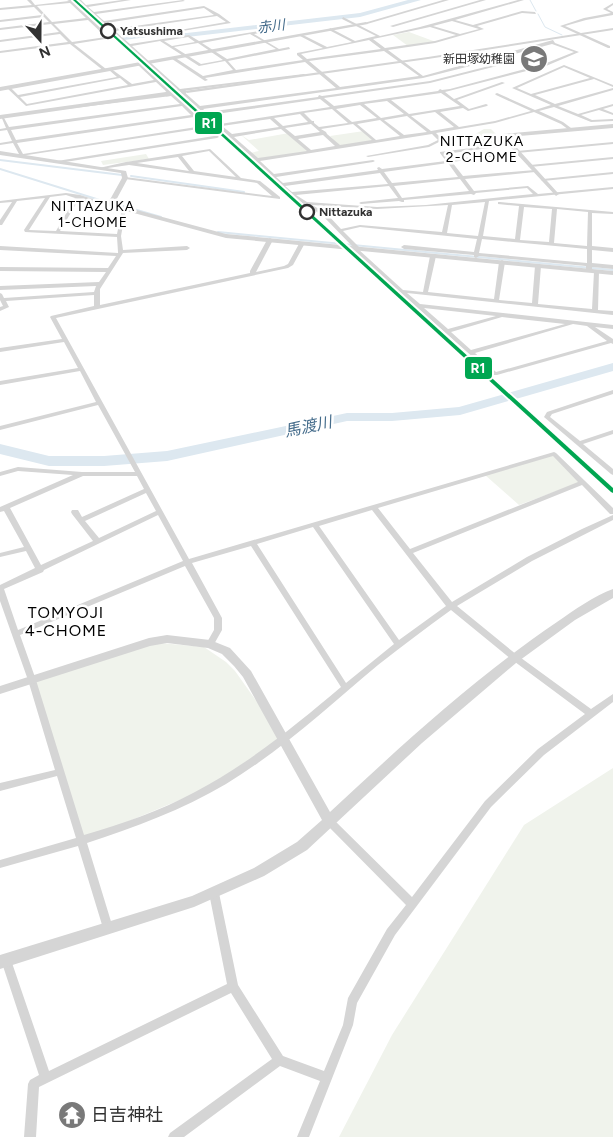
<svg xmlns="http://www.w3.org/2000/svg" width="613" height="1137" font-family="Figtree,'Noto Sans JP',sans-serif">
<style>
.green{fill:#f0f3ec}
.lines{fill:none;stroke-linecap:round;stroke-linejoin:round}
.stream-far1{stroke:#dde8f0;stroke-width:1}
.stream{stroke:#dde8f0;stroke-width:2}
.river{fill:#dde8f0;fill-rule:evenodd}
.tertiary-tunnel{stroke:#d6d6d6;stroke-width:5;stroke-dasharray:5 2.5;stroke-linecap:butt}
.minor{fill:#d5d5d5;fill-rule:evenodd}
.tertiary{fill:#d5d5d5;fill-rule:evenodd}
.rail-1-casing{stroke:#fff;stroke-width:4}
.rail-1{fill:#00a651;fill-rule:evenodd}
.stop-dot{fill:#fff;stroke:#313131;stroke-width:2.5}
.labels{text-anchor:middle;stroke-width:5;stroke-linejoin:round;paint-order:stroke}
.far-stop-label{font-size:12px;font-weight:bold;fill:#313131;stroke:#fff;text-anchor:start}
.far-poi-label{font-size:12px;fill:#313131;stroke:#fff;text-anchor:end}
.far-water-label{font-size:14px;font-style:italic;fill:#466d8c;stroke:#fff}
.far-neighbourhood-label{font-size:14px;letter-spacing:1px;fill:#000;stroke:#fff}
.water-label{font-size:16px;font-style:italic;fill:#466d8c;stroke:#fff}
.neighbourhood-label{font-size:16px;letter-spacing:1px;fill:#000;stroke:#fff}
.near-poi-label{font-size:18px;fill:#313131;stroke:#fff;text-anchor:start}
.line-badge{stroke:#fff;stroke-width:2}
.badge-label{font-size:14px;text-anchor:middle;font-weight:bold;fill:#fff}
</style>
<rect width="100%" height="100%" fill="#fff"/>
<g class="green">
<path d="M409,32l27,10 -28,4 -15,-11z"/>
<path d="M484,129h7l14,14 -31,5 -7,-9z"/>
<path d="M364,131l11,10 -36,6 -9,-11z"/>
<path d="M289,133l21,18 -54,9 -6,-7 9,-2 -18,-16 8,5z"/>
<path d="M146,154l3,5 -46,6 -2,-4z"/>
<path d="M554,454l27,28 -62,23 -34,-30z"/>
<path d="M149,642l55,5 22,15 9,9 49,69 -61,42 -142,59 -49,-158z"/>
<path d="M613,768v369h-274l53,-102 132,-210z"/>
</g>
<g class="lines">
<g class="stream-far1">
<path d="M530,0l6,11"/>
<path d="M538,14l7,13 17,8"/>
</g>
<g class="stream">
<path d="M0,160l122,15"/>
<path d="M0,169l106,33"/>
<path d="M131,176l113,16"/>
<path d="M116,204l45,13"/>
<path d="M218,232l395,38"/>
</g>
<g class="river">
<path d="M408,0h13l-61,17 -173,20 -32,-1 -31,4 -4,-2 4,-2 31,-4 32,1 173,-20z"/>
<path d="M613,363v8l-153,44 -68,6h-45l-180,40 -63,5h-55l-49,-12v-10l49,12h55l63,-5 180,-38h45l67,-6z"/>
</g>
<path class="tertiary-tunnel" d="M166,94l21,-3"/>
<g class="minor">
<path d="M27,0h4l4,5 34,-4 -2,-1h4l40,38 -37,6 32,25v2h-2l-34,-27 -70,9v-2l68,-9 -8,-8 -60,8v-2l59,-8 -8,-8 -51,6v-2l49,-6 -5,-5 -44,5v-2l42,-5 -8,-8 -34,3v-2l32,-3zM70,3l16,15 -34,4 -15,-16zM88,20l18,17 -34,5 -18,-18z"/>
<path d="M77,0h4l5,5 36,-5h9l-43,7 6,5 89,-12 2,1 -89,13 8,7 100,-15 15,8 12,9 -55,9 -2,-1 52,-9 -9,-6 -102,15 15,13 59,-9 10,6 84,-14 -1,2 -28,5 25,15 10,-2 1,2 -62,12 8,9 67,-10 -6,-5v-2l26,-5 -23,-12 1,-2 26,13 25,-5 -23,-12 1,-2 25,13 21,-5 -34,-17 1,-2 37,19 40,-9 98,-27h6l-69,20 18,5 49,-14 13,1 1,2 -14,-1 -45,13 7,3 -49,14 -47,7 35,26 130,-36 2,3 24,9 -33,14 -101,26 9,7 48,-17 3,1 -48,17 12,9 17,-5 2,1 -1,1 -19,5 -5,-3 -23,4 19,15 36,-6 36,-10 -35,-16 -1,-1 2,-1 38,17 16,-5 -39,-17 52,-23 49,20v2l-19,-8 -59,16 20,9 58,-16v2l-55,16 20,8 35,-10v2l-10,3 10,4v2l-14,-5 -18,5 11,5 21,-1v2l-22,1 -37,-15 -15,4 24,11 8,6v2h-2l-8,-6 -27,-12 -39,11 -59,10 7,7 -14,7 -61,10 -2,-1 62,-11 10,-5 -6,-6 -172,27 14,13 99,-14 2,1 -2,1 -97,15 7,6 95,-13 -1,-2 2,-1 3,2 64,-8 -6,-8v-1l70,-9h2v2l-67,9 5,6 67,-9 96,-9v2l-96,9 -65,9 11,14 72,-6 2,1 -2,1 -70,7 9,12 54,-5 10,8 75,-7v2l-124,12 -6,35 32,3 4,-33 -21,-2v-2h2l113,10v2l-21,-1v33l21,2v4l-21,-2v13l21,2v4l-21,-2v2l-3,2 -3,-2v-3l-107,-10 -3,2 -2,-1v-2l-70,-6 -3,-2 3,-2 70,7 3,-13 -117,-12 -17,4 17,17 -2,1 45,41 20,2 7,-36 3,-2 3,2 -8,36 66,7 5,-37 3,-2 3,2 -6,38 33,3 3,-37 3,-2 3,2 -3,38 54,5 2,-37 5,-1 -1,39 15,1v4l-206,-22 13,11 193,21v4l-18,-2 18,12v5l-2,-1 -114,32h-4l-142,-126 -1,-1 3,-1 -31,-32 -33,-20 -41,-41 -30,-27 -8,1 9,9 -2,1 -158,25 -2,-1v-1l157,-25 -9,-8 -191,29v-2l5,-1 -6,-11 -13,2v-2l12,-2 -5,-11 -7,1v-2l6,-1 -5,-12h2l6,11 171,-23 -9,-8 -121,15 -2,-1 1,-1 120,-15 -13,-12 -130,24 -19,-18v-2h2l9,9 99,-18 -8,-7 1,-2 22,16 22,-4 -16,-15 1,-2 46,41 22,22 9,-2 -12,-9 -5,-6h-2v-2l-18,-16h-2v-2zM204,8l10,7 -101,14 -7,-6zM452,21l27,8 -19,5 -27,-8zM430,27l26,8 -21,6 -50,7 -12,-9zM250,34l26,15 -49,10 -25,-16zM188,37l7,5 -23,4 -8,-5zM369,40l12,9 -74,10 -6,-5zM160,41l39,25 26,-5 8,9 -30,6 -29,-19h-2v2l33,22 3,-1 -3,-2 100,-16 31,26 -136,18 -17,-15 123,-16 -2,-1 -124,15 -48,-43zM198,43l25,17 -22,4 -27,-17zM552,44l22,8 -30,12 -94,25 -8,1 -2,-1 -2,2 -104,15 -10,-8 106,-15 67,-17v-2l-8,-3zM384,51l35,25 -79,11 -31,-26zM486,62l7,3 -63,16 -108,15 -3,-1 -1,2 -111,15 -4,-3 220,-31zM564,67l26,11 -59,16 -14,-6zM120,78l8,7 -101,19 -7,-7zM441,93l19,13 -51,8 -18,-14zM320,99l10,8 -110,17 -11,-9zM387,101l17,13 -23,4 -17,-14zM360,105l17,13 -25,4 -16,-13zM182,106l9,9 -175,25 -5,-10zM332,109l16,14 -29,4 -5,-4v-2h-2l-8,-8zM435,112l19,15 -23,4 -20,-15zM300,114l8,8 -25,4 -9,-8zM407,116l20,16 -23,3 -20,-15zM194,117l9,9 -180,28 -6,-11zM270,119l9,8 -47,7 -10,-8zM380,120l20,16 -24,4 -19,-16zM311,124l9,8 -25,4 -10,-8zM353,124l19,16 -32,5 -13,-11 -1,-2 -5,-3zM281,129l26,22 -49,7 -24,-21zM323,135l12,11 -24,4 -13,-11zM448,163l10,14 -66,6 -8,-11zM380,173l8,11 -96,8 -7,-6zM460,179l9,12 -67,7 -8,-12zM389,186l9,12 -37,4 -2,1 2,1 38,-3 3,1h2v-2l67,-6 3,1 2,-2 51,-5 6,6 -107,11 -49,2 -70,-5 -11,-7zM485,202l-7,34 -31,-3 5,-28zM312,205l65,4 71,-4 -6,27 -82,-7 -19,4 -15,-16zM524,207l28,2 -3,33 -29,-2zM557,209l31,3 -1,34 -33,-3zM482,239l105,10v14l-108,-10zM424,308l72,8 -48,13zM502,317l63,7 -94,26 -20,-18zM573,324l14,2 20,15 -111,31 -21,-19z"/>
<path d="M443,0h6l-82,24 -3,-1z"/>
<path d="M480,0h6l-93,27 -3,-1z"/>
<path d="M613,3v2l-6,4 6,3v3l-27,5 -21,6 45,20v2h-2l-48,-22 24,-8 27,-5 -8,-4z"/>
<path d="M210,149l31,29 19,3 20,16v2l-155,-20 -2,-1 2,-1 147,19 -15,-13 -128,-18 -28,4 -2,-1 27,-6zM209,151l27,26 -42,-6 -12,-15zM178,157l11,14 -52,-8z"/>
<path d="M613,157v2l-83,8 -2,-1 2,-1z"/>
<path d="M613,172v2l-70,7 -2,-1 2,-1z"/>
<path d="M66,193l14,2 32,10 -2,1 -31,-7 -19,32 57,3 5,-25 2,-1 2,1 -5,27 2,14 64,-4 3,2 -3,2 -64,3 -23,36v16l150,-32v-2l17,-31 3,-2 3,2 -17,32 28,-6 4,-2 12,-22 5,1 -12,22 -5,3 -232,50 133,241 365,-107 2,1 57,55v6h-3l-28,-29 -169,68 39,49 75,-45 55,-28 31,-14v5l-81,41 -75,45 60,49 74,54 22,-15v8l-69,53 -53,52 -96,128 -38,68 -4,22 -44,112h-12l23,-56 -40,-15 -96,71h-16l2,-4 102,-74 -41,-66 -192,94 -3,50h-12l4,-53 2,-4 9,-5 -38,-115 1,-4 4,-1 4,1 1,4 38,111 178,-87 -18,-91 1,-3 4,-2 4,2 1,3 19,92 45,71 41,15 19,-46 5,-27 39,-69 19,-24 -80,-81 -2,-3 2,-3 3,-1 3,1 80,79 73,-96 53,-52 47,-35 -74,-55 -60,-49c-25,18 -49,36 -73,55 -49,41 -96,85 -152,119 -44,26 -91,43 -139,59l26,85 -1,3 -4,2 -4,-2 -1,-3 -25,-82 -78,22v-8l76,-22 -19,-62 -57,15v-8l55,-13 -27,-90 -28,-79v-16l35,-17 -9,-17 -26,6v-4l24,-6 -20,-36 -4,1v-5l73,-32 -55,-4 -18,5v-4l18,-5 64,5h53l-37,-67 -98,25v-4l96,-24 -16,-31 -80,14v-4l78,-13 -14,-26 -64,10v-4l62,-9 -12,-22 1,-1 43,-10v-11l-88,6 3,6 -9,4v-4l3,-1 -3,-6v-7l2,1 2,4 90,-6 2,-6 -96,4v-4l99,-4 7,-10 -106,-1v-4l108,1 8,-12 -116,-6v-4l118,7v-1l-1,-15 -92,-5 -1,-2 21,-32 -28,3 -15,24h-2v-5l12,-18 -12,1v-2zM66,195l9,3 -19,33 -27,-1 21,-33zM553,456l25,26 -168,67 -32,-41zM83,476h54l7,13 -62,28 -4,-7h-6l-1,2 1,2 21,27 -52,24 -31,-57zM146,493l10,18 -57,27 -14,-17zM372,510l74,96 -47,34 -80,-114zM158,515l25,46 -165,69 -14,-41 39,-17 1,-2zM313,527l81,117 -48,39 -89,-139zM251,546l90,141c-46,39 -93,77 -146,105 -35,19 -73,32 -111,43l-48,-155 -16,-45 165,-69 29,52v12l-8,14 1,2h6l9,-16v-12l-30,-55z"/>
<path d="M613,390v4l-61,20 -2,3 30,24 33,-11v4l-30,10 30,25v6l-2,-1 -67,-57 3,-5z"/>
</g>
<g class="tertiary">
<path d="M366,22l2,2 -368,67v-4z"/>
<path d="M613,28v2l-185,29 -241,34 -3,-2 244,-34z"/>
<path d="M166,92l2,1v2l-168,24v-4z"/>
<path d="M613,124v4l-106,9 51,56 1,1 -3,2 -56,-60 3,-2z"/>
<path d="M0,151l126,20 2,7 -14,26 112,30 387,37v4l-387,-37 -118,-32 -1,-1 15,-27 -1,-5 -121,-18z"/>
<path d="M613,589v9l-38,22 -59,43 -94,80 -115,107 -43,26 -70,31 -194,62v-14l192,-59 62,-28 43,-26 25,-22 -79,-143 -9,-11 -12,-12 -14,-6 -41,-5 -17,3 -150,48v-8l149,-48 18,-3 43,5 20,8 21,23 79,141c72,-67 146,-135 227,-190 16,-11 38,-27 56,-33z"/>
</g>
<g class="rail-1-casing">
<path id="rail-1" d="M73,0h3l537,488v5l-2,-1z"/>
</g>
<use href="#rail-1" class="rail-1"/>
</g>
<defs>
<g id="school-disc" transform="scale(1.4375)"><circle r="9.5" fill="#797979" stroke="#fff"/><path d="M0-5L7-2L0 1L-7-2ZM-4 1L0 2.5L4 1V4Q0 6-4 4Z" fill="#fff"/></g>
<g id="temple-disc" transform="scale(1.4375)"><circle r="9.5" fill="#797979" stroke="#fff"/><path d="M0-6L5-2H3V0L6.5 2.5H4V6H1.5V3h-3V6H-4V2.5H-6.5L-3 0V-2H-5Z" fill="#fff"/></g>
</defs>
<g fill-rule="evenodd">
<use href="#school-disc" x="534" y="59"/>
<use href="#temple-disc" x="72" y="1115"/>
</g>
<g class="stop-dot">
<circle cx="108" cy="31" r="7"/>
<circle cx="307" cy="212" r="7"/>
</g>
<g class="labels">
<g class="far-stop-label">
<text x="120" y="35">Yatsushima</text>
<text x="319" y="216">Nittazuka</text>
</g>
<g class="far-poi-label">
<text x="515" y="63">新田塚幼稚園</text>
</g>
<g class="far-water-label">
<text transform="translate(271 26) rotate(-7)" y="5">赤川</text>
</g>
<g class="far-neighbourhood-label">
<text x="482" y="146">NITTAZUKA<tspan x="482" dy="16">2-CHOME</tspan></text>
<text x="93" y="211">NITTAZUKA<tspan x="93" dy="16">1-CHOME</tspan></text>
</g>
<g class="water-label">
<text transform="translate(308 426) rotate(-12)" y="6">馬渡川</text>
</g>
<g class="neighbourhood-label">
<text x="66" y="618">TOMYOJI<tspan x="66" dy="18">4-CHOME</tspan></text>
</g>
<g class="near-poi-label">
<text x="91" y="1121">日吉神社</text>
</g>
</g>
<g class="line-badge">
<rect x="194" y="111" width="29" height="24" rx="5" fill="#00a651"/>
<rect x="464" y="356" width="29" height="24" rx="5" fill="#00a651"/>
</g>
<g class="badge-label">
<text x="209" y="128">R1</text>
<text x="478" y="373">R1</text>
</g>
<g transform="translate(40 40) rotate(159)" stroke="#ffffff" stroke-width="4" paint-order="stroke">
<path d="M0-4L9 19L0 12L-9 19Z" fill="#313131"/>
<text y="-8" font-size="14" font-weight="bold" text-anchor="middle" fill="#313131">N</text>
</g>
</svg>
